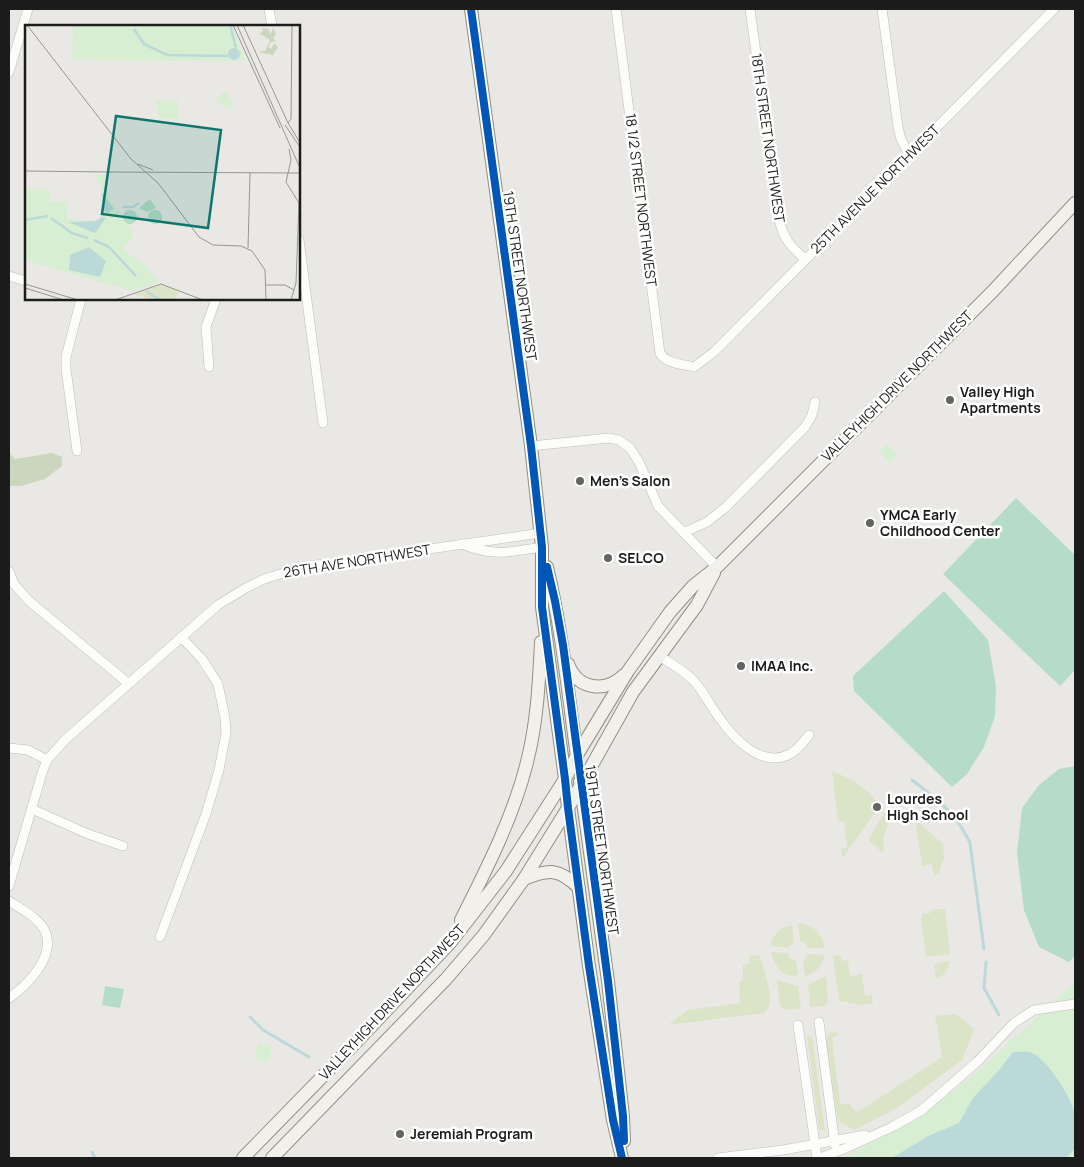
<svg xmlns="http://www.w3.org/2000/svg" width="1084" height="1167" font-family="Manrope,sans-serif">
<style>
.grass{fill:#dbe4c7}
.forest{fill:#cad6bd}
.park{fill:#d7eed3}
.pitch{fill:#b5dcc6}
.water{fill:#bcd9da}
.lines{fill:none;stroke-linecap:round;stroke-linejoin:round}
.stream{stroke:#bcd9da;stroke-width:3}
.minor-casing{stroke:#bdbdbb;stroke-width:10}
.secondary-casing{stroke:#929180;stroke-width:14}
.minor{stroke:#fcfcfb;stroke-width:9}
.secondary{stroke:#f1f0ea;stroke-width:12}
.cycleway-casing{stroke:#fff;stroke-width:11}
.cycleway{stroke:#0057b8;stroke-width:8}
.poi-dot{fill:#646362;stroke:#fff;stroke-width:2}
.labels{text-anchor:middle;stroke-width:5;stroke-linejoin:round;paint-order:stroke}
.street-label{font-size:14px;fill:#1c1c1c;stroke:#fff}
.poi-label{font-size:14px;font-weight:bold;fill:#1c1c1c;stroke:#fff;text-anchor:start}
.inset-river{fill:none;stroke:#bcd9da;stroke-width:2.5}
.inset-road{fill:none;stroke:#989695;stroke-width:1}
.view{fill:#0f766e;fill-opacity:0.15;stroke:#0f766e;stroke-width:2.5}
.inset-edge{fill:none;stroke:#1c1c1c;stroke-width:2.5}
</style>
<rect width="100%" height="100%" fill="#eae8e5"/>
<g class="grass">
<path d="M832,771c11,4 41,19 44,32 1,3 0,5 0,8l-32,45h-2l-1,-7 6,-2 -3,-26 -6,1z"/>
<path d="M884,813h8l-9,26 1,11 -2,2 -13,-11 2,-6z"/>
<path d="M916,823h3l24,21 1,16 -4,8v6l-6,1 -2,-11 -10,2z"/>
<path d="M932,909h13l5,45 -24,3 -5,-38 1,-1v-4l8,-1z"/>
<path d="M798,923c16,1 24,11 27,25h-17l-3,-5 -5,-2z"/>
<path d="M792,925l2,17 -6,6 -18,-2c4,-12 9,-19 22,-21z"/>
<path d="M771,952l17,1 2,5 6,3 2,14c-16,4 -23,-9 -27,-23z"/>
<path d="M808,954l17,1c-3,11 -8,17 -20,21l-2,-14z"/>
<path d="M759,955c5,14 12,34 11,49 -1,4 -4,7 -7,9l-95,12 20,-15 52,-7 -1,-20 4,-3v-15l6,-2 1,-7z"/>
<path d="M840,955l2,6 6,-1 2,16 12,-2 3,22 7,-1 1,8 -12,2 -22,-4 -6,-45z"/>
<path d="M949,961c0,10 -3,13 -13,18l-2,-15z"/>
<path d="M823,977h3l2,25 -4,4 -14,1 -2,-22z"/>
<path d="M777,980l21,6 3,22c-8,1 -16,4 -21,-3z"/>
<path d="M956,1014l18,15 -12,31 -65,48 -43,22 -16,-9 -12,-81 3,-7 6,-1 3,2 -1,2 -5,2 8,66h9l6,7 6,-1 81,-53 -7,-41z"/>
<path d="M807,1036l5,1 13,93h-6z"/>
</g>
<path class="forest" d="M9,453l6,6 37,-6 10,4v9l-17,13 -24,7h-12z"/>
<g class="park">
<path d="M887,444l11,11 -8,8 -11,-11z"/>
<path d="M1075,982v176h-233l73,-37 62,-49z"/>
<path d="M258,1042l14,3 -4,17 -14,-2z"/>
</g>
<g class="pitch">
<path d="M1016,498l59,57v115l-15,16 -117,-112z"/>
<path d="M944,591l44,49 8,46 -1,30 -11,31 -17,27 -15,13 -98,-96 -1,-15z"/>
<path d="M1075,766v190l-6,6 -30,-15 -15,-37 -7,-57 5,-45 17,-23 20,-16z"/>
<path d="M105,986l19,3 -4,19 -18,-3z"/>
</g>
<path class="water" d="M1013,1052c5,0 11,-1 16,0 16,3 43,46 46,62 3,10 0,24 0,35l-8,8 -175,1 36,-22 31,-13 14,-25 27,-29z"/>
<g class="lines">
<g class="stream">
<path d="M912,780c25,19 44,33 58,63l14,106"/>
<path d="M986,962l-2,26 15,27"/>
<path d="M250,1017l13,13 46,27"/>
<path d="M92,1152l3,6"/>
</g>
<g class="minor-casing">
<g id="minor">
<path d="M269,9l3,17"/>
<path d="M616,9l44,344c6,11 23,11 34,14l20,-15 340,-343"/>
<path d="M750,9l29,211c5,19 11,26 26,39"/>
<path d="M882,9l16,118 3,12 8,16"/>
<path d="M9,72l19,-63"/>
<path d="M299,240l24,183"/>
<path d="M9,276l17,5"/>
<path d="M209,367l-3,-40 10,-28"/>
<path d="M531,446l78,-8 10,2 11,8 9,14 19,44 59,61"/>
<path d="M77,451l-11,-82v-12l15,-58"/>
<path d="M685,532l22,-10 19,-15 79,-80 7,-12 3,-13"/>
<path d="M462,544c32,13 48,8 80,3"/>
<path d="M9,571l5,13 15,17 99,82"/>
<path d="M659,656c12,7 25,15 35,25 9,10 16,24 24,35 15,22 43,53 72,38 8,-4 14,-13 19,-19"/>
<path d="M9,748l19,2 19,10"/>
<path d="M32,809l56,25 35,12"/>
<path d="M9,886l33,-113 5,-13 19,-21 152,-134 28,-17 18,-9 39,-12 238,-34"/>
<path d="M9,901c12,8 29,16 36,30 11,25 -17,54 -36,67"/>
<path d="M160,937l46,-123 13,-44 7,-37 -1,-15 -7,-34 -16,-25 -21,-22"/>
<path d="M819,1022l16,123"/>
<path d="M798,1025l19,133"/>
<path d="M718,1158l65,-8 82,-15"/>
<path d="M820,1158l26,-10 46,-21 30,-17 56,-49 36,-38 20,-13 41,-6"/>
</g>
</g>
<g class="secondary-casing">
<g id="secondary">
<path d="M471,9l60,437 11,101v60l23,172 3,29 21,158 24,154 9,38"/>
<path d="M547,567c15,62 21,126 30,190"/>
<path d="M568,664c10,26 37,29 56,11"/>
<path d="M580,781l28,200 15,135 1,25"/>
<path d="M524,879c25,-10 35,-11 55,9"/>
<path d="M461,920c25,-50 51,-100 65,-154 11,-41 13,-82 15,-124"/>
<path d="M243,1158l117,-120 90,-95 56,-72 59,-92 12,-24 51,-84 42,-59 23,-26 24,-19 276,-276 82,-88"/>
<path d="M272,1158l174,-179 37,-43 41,-57 44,-71 65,-116 64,-87 17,-32"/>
</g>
</g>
<use href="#minor" class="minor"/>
<use href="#secondary" class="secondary"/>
<g class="cycleway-casing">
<g id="cycleway">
<path d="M471,9l60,437 11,101v60l23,172 3,29 21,158 24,154 9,38"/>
<path d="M547,567l8,34 8,44 45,336 15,135 1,25"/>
</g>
</g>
<use href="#cycleway" class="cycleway"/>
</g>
<g class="poi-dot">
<circle cx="950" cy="400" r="5"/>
<circle cx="580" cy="481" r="5"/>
<circle cx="870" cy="523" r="5"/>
<circle cx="608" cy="558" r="5"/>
<circle cx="741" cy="666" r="5"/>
<circle cx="877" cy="807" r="5"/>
<circle cx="400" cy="1134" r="5"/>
</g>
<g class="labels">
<g class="street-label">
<text transform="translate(768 138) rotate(82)" y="5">18TH STREET NORTHWEST</text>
<text transform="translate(875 189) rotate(-45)" y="5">25TH AVENUE NORTHWEST</text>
<text transform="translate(641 200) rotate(83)" y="5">18 1/2 STREET NORTHWEST</text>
<text transform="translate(520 276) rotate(82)" y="5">19TH STREET NORTHWEST</text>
<text transform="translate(897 386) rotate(-45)" y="5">VALLEYHIGH DRIVE NORTHWEST</text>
<text transform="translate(357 561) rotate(-9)" y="5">26TH AVE NORTHWEST</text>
<text transform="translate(602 850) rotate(82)" y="5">19TH STREET NORTHWEST</text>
<text transform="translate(392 1002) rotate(-47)" y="5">VALLEYHIGH DRIVE NORTHWEST</text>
</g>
<g class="poi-label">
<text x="960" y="397">Valley High<tspan x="960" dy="16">Apartments</tspan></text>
<text x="590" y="486">Men's Salon</text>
<text x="880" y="520">YMCA Early<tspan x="880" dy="16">Childhood Center</tspan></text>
<text x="618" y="563">SELCO</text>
<text x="751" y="671">IMAA Inc.</text>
<text x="887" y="804">Lourdes<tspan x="887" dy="16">High School</tspan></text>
<text x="410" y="1139">Jeremiah Program</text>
</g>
</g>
<g transform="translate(25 25)">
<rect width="275" height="275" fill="#eae8e5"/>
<path d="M135,260l19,5 -3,10h-22l-21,-6z" fill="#dbe4c7"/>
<path d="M237,3l7,1 1,6 3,-7 3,6 -3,4 3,3 -5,1 -3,5 3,2 3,-6 4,4 -5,8 -15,-3 7,-1 5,-11 -11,-7 4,-1z" fill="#cad6bd"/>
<path d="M48,0h159l14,36 -174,-1zM200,65l7,12 1,8 -18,-8zM131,75h22v19l-19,-1zM68,149l13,1 3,24 23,31 1,8 -11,11 24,16 13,17 -27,9 -107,-31v-71h25v13h17v17l29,2 5,-4v-30z" fill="#d7eed3"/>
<path d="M125,174l6,9 -9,4 -8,-4zM98 192a7 7 0 1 1 14 0a7 7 0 1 1-14 0ZM123 192a7 7 0 1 1 14 0a7 7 0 1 1-14 0Z" fill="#b5dcc6"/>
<path d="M203 29a6 6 0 1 1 12 0a6 6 0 1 1-12 0ZM77,168l12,16 -7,4 -4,-3zM77,192l4,1 -11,15 -27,-11 28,-1zM64,222l17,14 -6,16 -31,-7 1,-15z" fill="#bcd9da"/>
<path class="inset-river" d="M205,0l6,23M109,4l10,15 23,11 61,1M98,182h10l6,-4M26,193l21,15 16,5M0,195l23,-4M69,215l15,7 27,29M121,266l14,9"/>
<path class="inset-road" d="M2,0l104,134 27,24 41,54 14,8 28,1 11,5 13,19 1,30M208,0l47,103M212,0l63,143M218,0l45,98M267,0l-1,94 -3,4 11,18M260,100l15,22M264,124l2,11 -5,22 13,21 -3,80 -5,17M113,139l15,6M0,146l85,1M83,147l192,1M223,223l2,-75M0,259l53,16M241,260h19l9,5M0,263l39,12M90,275l46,-16 42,16M274,275l1,-34"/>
<path class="view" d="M91,91l105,14 -13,98 -106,-14z"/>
<rect width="275" height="275" class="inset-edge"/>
</g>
<rect width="1084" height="1167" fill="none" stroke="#1c1c1c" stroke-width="20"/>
</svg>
